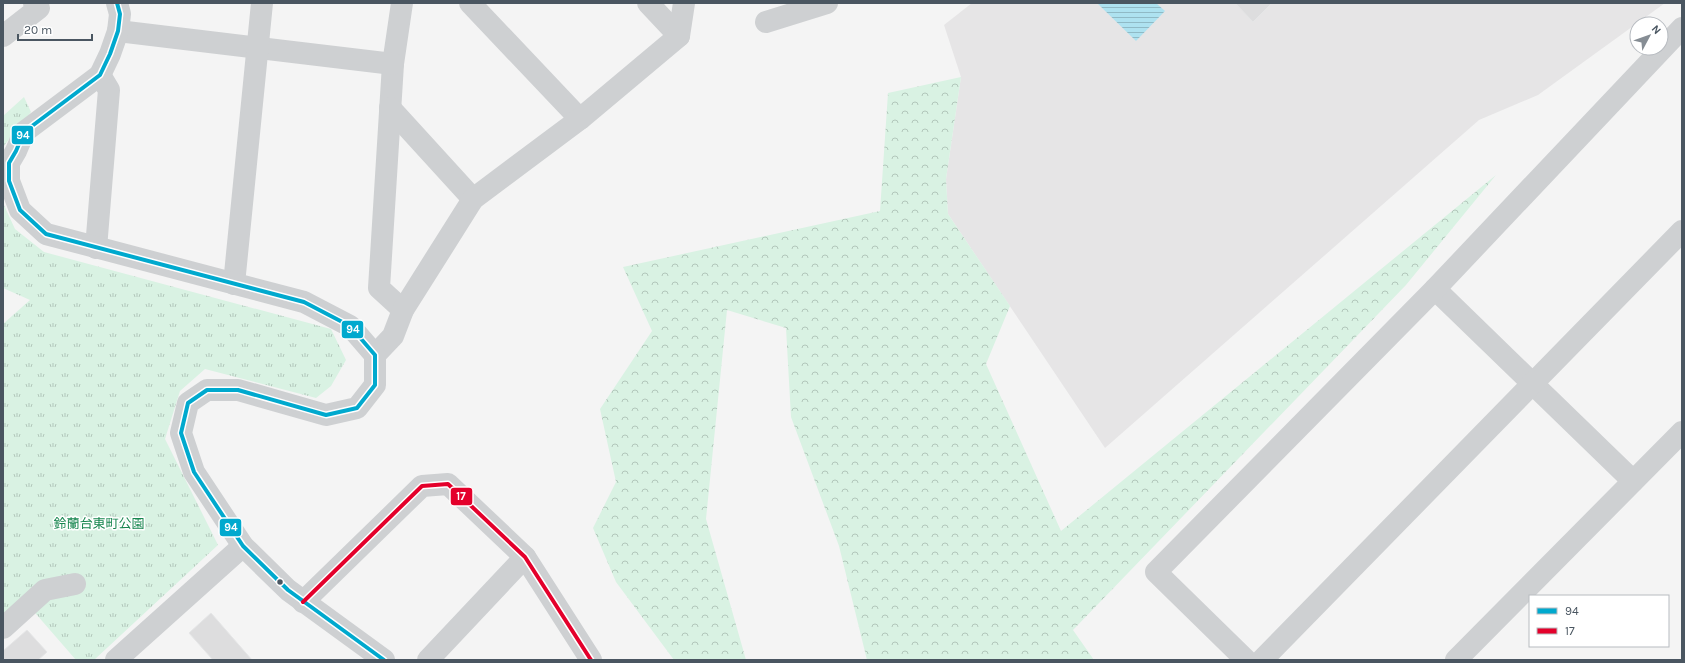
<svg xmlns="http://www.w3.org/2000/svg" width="1685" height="663" font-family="Karla,'Noto Sans JP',sans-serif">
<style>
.education{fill:#e6e5e6}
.grass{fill:url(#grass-tufts)}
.forest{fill:url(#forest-crowns)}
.water{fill:url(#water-rules)}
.building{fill:#ddddde;stroke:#e5e6e7}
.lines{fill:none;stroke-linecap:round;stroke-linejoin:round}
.minor{stroke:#ced0d2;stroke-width:22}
.tertiary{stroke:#ced0d2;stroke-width:22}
.bus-1-casing{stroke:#fff;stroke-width:7}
.bus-2-casing{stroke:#fff;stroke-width:7}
.bus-1{stroke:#00a9ce;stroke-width:4}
.bus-2{stroke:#e4002b;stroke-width:4}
.bus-dot{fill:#4a5661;stroke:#fff;stroke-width:1.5}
.labels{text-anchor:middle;stroke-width:3;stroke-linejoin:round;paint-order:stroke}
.park-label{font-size:13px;fill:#17864f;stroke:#fff}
.line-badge{stroke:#fff;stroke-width:1.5}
.badge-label{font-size:11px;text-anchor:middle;font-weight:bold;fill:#fff}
</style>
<defs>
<pattern id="grass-tufts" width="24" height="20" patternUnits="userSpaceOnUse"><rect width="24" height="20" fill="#d9f2e3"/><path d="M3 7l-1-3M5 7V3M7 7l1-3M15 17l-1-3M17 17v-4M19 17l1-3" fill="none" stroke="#b2c7bb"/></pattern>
<pattern id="forest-crowns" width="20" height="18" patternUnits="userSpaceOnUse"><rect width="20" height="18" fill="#d9f2e3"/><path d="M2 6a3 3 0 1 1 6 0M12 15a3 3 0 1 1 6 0" fill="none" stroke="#b2c7bb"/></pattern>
<pattern id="water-rules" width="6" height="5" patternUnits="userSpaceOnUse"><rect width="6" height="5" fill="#aee2f0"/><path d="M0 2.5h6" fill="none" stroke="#90bac6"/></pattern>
</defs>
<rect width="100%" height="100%" fill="#f4f4f4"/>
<path class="education" d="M972,3h693l-127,92 -59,25 -374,328 -157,-234 -2,-35 15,-102 -17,-52z"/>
<g class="grass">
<path d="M24,97l7,15 -28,35v-31z"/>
<path d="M3,203l12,26 29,23 287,77 15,31 -15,26 -15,12 -111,-29 -25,22 -15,48 53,106 -124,115h-18l-53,-61 -20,18v-293l27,-24 -27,-12z"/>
</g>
<path class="forest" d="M961,77l-15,102 2,35 62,92 -24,58 75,167 435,-356 -90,110 -333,345 21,30h-227l-28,-114 -48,-129 -5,-89 -59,-18 -21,209 40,141h-72l-58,-78 -23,-54 23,-46 -16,-73 52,-78 -29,-64 257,-56 8,-118z"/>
<path class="water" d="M1097,3h59l9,8 -29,30z"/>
<g class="building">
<path d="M1235,3h37l-19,19z"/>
<path d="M211,613l41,47h-39l-24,-27z"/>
<path d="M27,630l20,22 -9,8h-35v-9z"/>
</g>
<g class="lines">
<g class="minor">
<path d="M402,3l-9,61 -14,224 24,22"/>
<path d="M470,3l110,116"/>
<path d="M648,3l31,33"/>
<path d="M766,22l61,-19"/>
<path d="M118,31l275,33"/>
<path d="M3,36l36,-28 -5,-5"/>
<path d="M390,108l83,91"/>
<path d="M96,248l13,-158 -9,-15"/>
<path d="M234,284l28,-281"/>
<path d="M1435,289l198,192"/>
<path d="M375,355l18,-19 10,-26 70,-111 107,-80 99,-83 5,-33"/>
<path d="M303,602l119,-116 26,-2 77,73 66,103"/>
<path d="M3,628l42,-38 30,-6"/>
<path d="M116,660l127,-114"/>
<path d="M428,660l97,-103"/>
<path d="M1246,660l-90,-88 279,-283 247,-261"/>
<path d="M1262,660l420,-429"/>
<path d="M1456,660l226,-228"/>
</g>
<path class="tertiary" d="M117,3l3,11 -2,17 -8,23 -10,21 -76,57 -8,19 -7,12v18l11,29 26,24 258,68 46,24 25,29v30l-18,23 -31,7 -88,-25h-31l-19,13 -7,30 13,39 49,74 45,44 96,70"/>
<g class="bus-1-casing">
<path id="bus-1" d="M117,3l3,11 -2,17 -8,23 -10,21 -76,57 -8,19 -7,12v18l11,29 26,24 258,68 46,24 25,29v30l-18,23 -31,7 -88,-25h-31l-19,13 -7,30 13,39 49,74 45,44 96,70"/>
</g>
<g class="bus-2-casing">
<path id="bus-2" d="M303,602l119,-116 26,-2 77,73 66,103"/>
</g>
<use href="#bus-1" class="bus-1"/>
<use href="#bus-2" class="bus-2"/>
</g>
<circle class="bus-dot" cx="280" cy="582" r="3.5"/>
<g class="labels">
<g class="park-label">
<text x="99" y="528">鈴蘭台東町公園</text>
</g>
</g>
<g class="line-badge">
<rect x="11" y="125" width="23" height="20" rx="4" fill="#00a9ce"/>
<rect x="341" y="320" width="23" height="19" rx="4" fill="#00a9ce"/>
<rect x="450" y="487" width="23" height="19" rx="4" fill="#e4002b"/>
<rect x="219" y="518" width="23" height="19" rx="4" fill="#00a9ce"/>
</g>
<g class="badge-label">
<text x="23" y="139">94</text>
<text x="353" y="333">94</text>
<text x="461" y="500">17</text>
<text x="231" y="531">94</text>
</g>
<rect width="1685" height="663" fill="none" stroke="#4a5661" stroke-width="8"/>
<rect x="1529" y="595" width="140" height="52" fill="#ffffff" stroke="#b7bbc0"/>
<rect x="1537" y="608" width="20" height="6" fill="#00a9ce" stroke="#b7bbc0"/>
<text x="1565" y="615" font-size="12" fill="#4a5661">94</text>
<rect x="1537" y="628" width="20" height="6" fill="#e4002b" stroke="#b7bbc0"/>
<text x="1565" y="635" font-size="12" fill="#4a5661">17</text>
<g transform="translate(1649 36) rotate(49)"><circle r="19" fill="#ffffff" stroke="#b7bbc0"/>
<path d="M0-3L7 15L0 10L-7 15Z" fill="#868d94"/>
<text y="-6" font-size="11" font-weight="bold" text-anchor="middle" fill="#4a5661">N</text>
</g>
<path d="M18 34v6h74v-6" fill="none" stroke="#4a5661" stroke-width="2"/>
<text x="24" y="34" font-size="12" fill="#4a5661" stroke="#ffffff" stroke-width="3" paint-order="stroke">20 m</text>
</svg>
